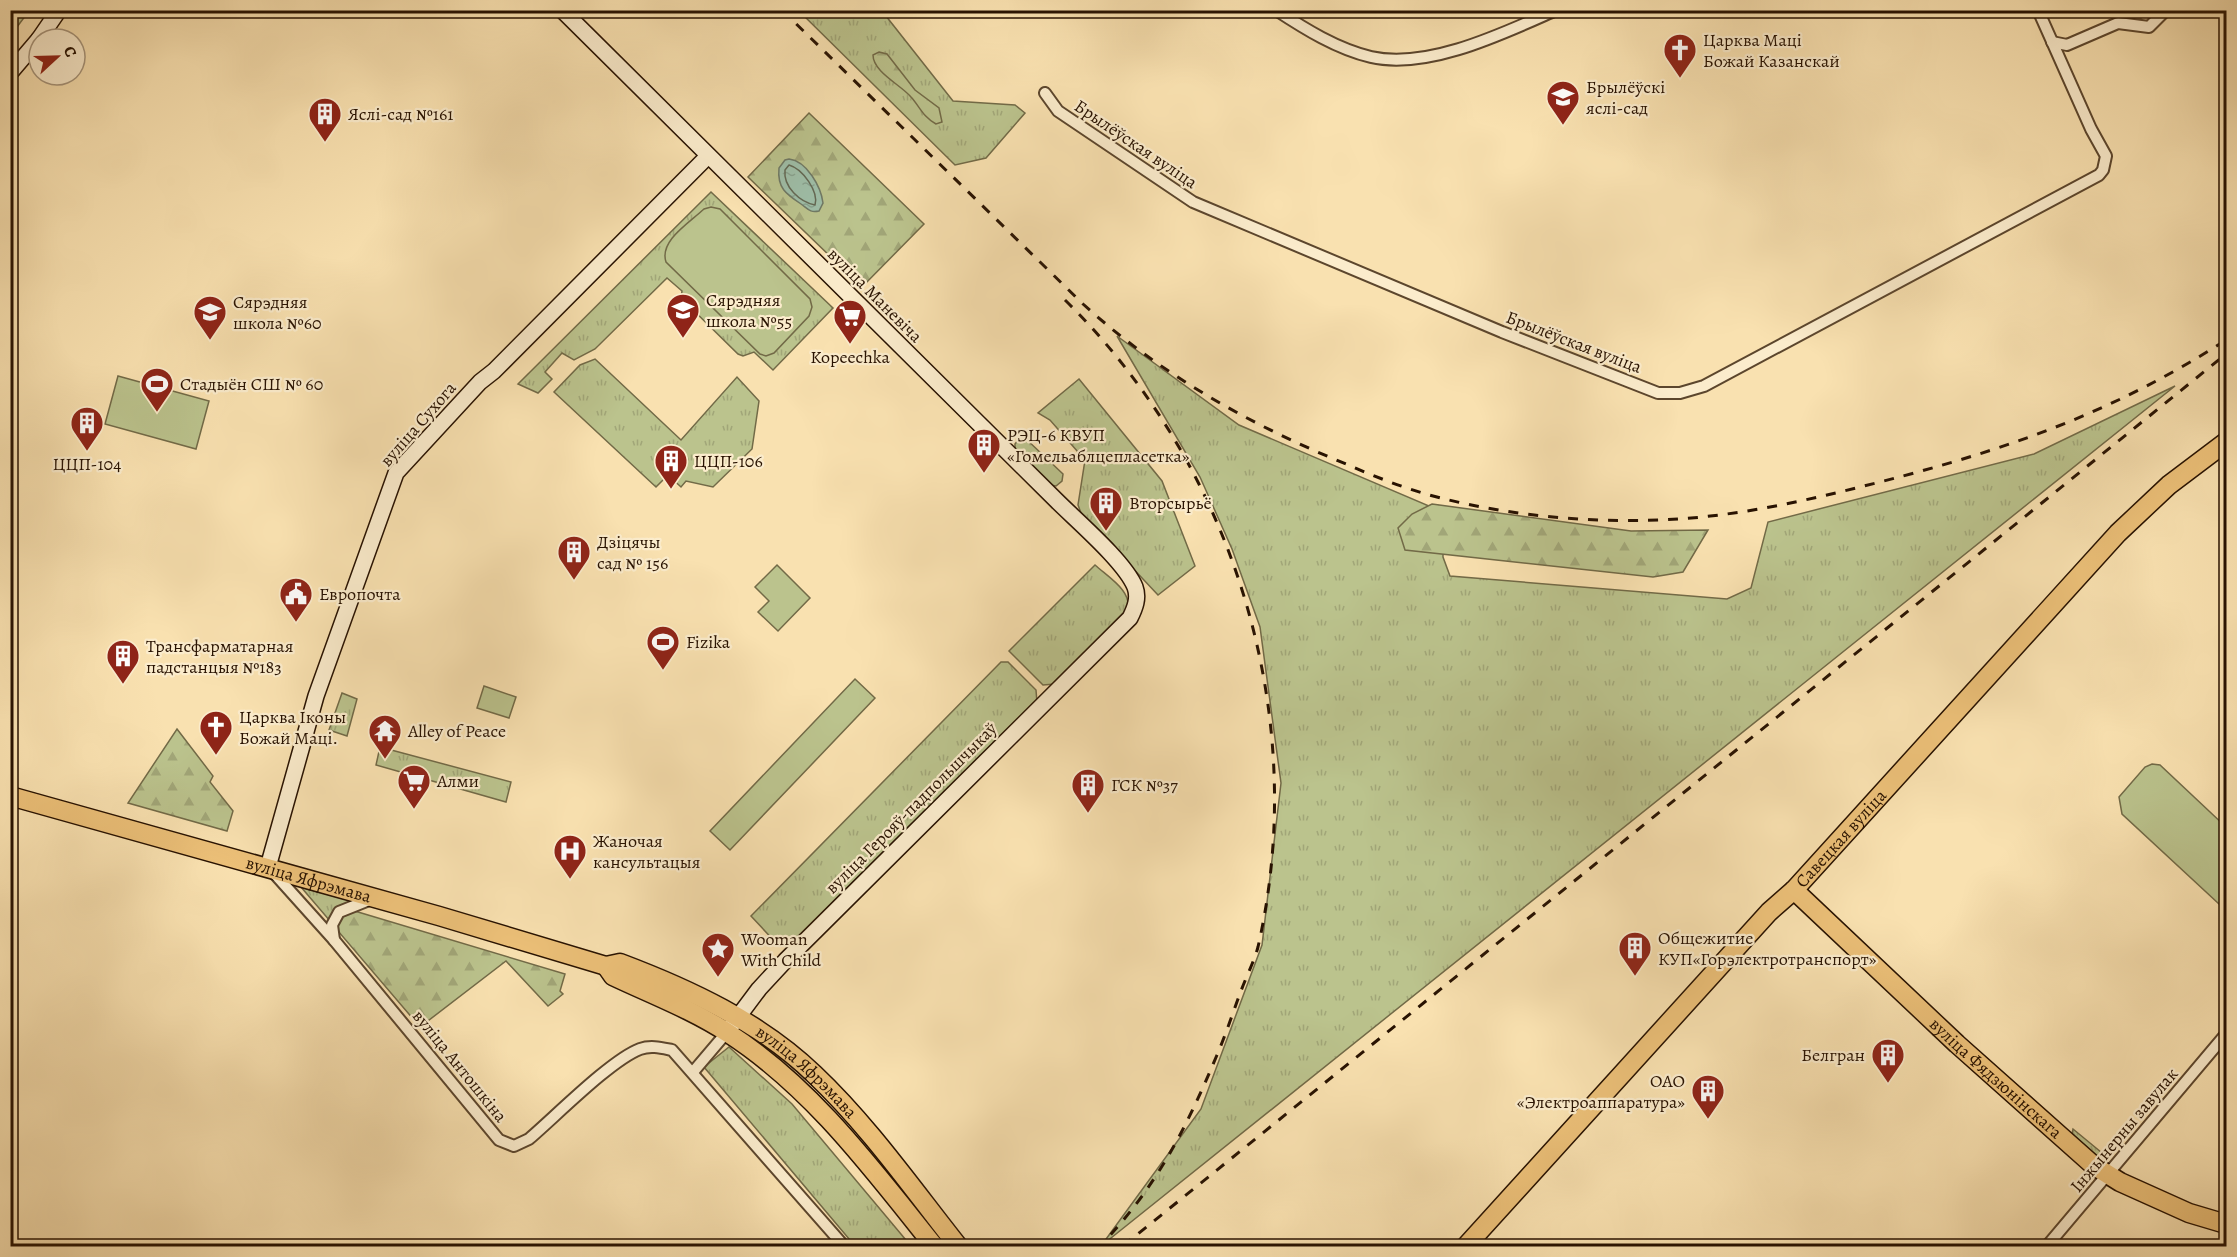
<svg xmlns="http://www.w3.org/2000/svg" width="2237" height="1257" font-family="Alegreya,serif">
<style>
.grass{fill:url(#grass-tufts);stroke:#726a47;stroke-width:1.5}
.forest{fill:url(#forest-firs);stroke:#726a47;stroke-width:1.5}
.park{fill:#bbc38d;stroke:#726a47;stroke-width:1.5}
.water{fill:url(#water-ripples);stroke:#6f7965;stroke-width:1.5}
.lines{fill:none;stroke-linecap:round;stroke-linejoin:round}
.shore{stroke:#636854;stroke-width:1.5}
.street-casing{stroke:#5c462d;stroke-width:14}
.secondary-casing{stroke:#281201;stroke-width:18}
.primary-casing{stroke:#281201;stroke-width:21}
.street{stroke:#fbeccc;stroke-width:10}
.secondary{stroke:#fbeccc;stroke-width:15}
.primary{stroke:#ecc078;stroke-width:18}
.rail{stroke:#281201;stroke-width:3;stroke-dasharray:10 10;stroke-linecap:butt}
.labels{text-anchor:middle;stroke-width:4.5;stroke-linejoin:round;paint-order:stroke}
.poi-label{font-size:18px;fill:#281201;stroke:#fbeccc;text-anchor:start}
.street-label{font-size:18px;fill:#281201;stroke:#fbeccc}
</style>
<defs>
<pattern id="grass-tufts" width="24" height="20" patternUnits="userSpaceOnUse" patternTransform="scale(1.5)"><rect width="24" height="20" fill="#bbc38d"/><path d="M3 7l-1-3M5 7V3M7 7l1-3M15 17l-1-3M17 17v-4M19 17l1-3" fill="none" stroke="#a1a678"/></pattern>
<pattern id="forest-firs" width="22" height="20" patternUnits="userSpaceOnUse" patternTransform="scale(1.5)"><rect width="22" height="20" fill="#bbc38d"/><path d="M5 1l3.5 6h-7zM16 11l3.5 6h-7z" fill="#a1a678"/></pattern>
<pattern id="water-ripples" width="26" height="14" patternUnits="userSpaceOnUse" patternTransform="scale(1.5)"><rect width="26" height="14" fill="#9ebea8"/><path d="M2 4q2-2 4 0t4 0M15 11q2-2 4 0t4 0" fill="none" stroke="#88a28f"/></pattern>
</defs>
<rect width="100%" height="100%" fill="#f9e1b0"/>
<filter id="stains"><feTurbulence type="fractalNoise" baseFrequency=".00333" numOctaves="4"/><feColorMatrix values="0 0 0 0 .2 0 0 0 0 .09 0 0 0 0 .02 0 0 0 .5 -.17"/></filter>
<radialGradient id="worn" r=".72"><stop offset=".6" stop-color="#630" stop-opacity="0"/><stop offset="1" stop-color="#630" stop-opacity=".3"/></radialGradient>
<g class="grass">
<path d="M799,11h93l-6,5 67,85 62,4 10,8 -39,45 -31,7z"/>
<path d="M2119,11h37l-15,7 -20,-3z"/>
<path d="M711,192l122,116 -60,62 -19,-18 -11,4 -5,-2 -57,-56 1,-7 -15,-13 -72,71 -21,11 -12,-7 -17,19 7,7 -14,14 -20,-9z"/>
<path d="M1117,336l122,89 204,87v45l7,19 277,23 24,-11 17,-66 266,-68 141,-68 -1074,860 100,-137 61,-164 19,-162 -21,-156 -28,-78 -32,-72z"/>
<path d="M595,359l86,81 56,-63 22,24 -7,48 -39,38 -27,-6 -5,6 -13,-12 -12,12 -102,-95 26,-27z"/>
<path d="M1079,379l83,102 33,85 -37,29 -77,-82 -3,-8 7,-45 -35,-40 -12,-7z"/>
<path d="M1025,438l38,36 -1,7 -6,5 -6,-1 -35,-35v-6l4,-5z"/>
<path d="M1095,565c13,12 39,27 32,46l-72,73 -12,1 -34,-34z"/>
<path d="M1001,662h7l28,28 1,13 -248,244 -11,-2 -27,-29z"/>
<path d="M342,693l15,6 -10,37 -18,-6z"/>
<path d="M380,747l131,35 -5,20 -130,-37z"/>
<path d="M301,887l51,14 -15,7 -7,13z"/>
<path d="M729,1047l63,57 119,142h-56l-151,-179z"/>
<path d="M2073,1129l34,28v4h-4l-31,-27z"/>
</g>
<g class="forest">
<path d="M11,10l18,1 -18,24 -1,-24z"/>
<path d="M879,52l8,2 28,36 24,18 3,14 -6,2c-13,-7 -16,-17 -25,-27 -10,-12 -38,-25 -38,-42z"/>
<path d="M809,113l115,111 -62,63 -114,-110z"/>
<path d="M1432,504l199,27 77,-1 -25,42 -30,5 -248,-27 -7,-22 14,-14z"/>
<path d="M177,729l36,47 -3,6 23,29 -6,20 -99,-28z"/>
<path d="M348,909l217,65 -5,17 3,3 -15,12 -42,-45 -86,66 -82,-96 -1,-9z"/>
</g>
<g class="park">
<path d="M711,207l9,2 90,90 2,8 -3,9 -35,37 -8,3 -6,-2 -94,-92c-7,-21 23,-39 38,-53z"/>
<path d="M118,376l91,25 -13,48 -91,-25z"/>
<path d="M777,565l33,33 -32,33 -20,-19 11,-11 -14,-14z"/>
<path d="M855,679l20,19 -145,152 -20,-19z"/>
<path d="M484,686l32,11 -7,21 -32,-10z"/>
<path d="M2152,764l8,1 66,62v76l-7,1 -97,-90 -3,-17 26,-30z"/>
</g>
<path class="water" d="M789,159c18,2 32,28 34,44l-4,8c-9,2 -11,-2 -18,-7 -15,-10 -24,-16 -22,-36l6,-8z"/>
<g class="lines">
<path class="shore" d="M789,165c14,4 30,27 26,40 -15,-3 -32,-18 -30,-35z"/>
<g class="street-casing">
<g id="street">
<path d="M1276,10c29,19 61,39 95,47 57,13 133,-24 185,-47"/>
<path d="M2052,42l15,3 51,-22 31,4 17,-17"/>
<path d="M1045,93l13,18 135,91 309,130 156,61h22l24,-7 395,-211 4,-5 3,-14 -15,-27 -53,-119"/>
<path d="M273,872l61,68 165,200 15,6 15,-7c27,-23 82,-79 111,-90 11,-4 22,-1 32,1l172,196"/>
<path d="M334,940l-2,-15 7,-13 30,-12"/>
<path d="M693,1072l34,-40"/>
<path d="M2047,1246l179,-212"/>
</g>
</g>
<g class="secondary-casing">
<g id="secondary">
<path d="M562,10l495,491c20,20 68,61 78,86 4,11 0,21 -5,31l-345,343 -26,28 -27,36"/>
<path d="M39,39l20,-29"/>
<path d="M10,73l29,-34"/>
<path d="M268,867l48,-171 80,-223 84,-91 14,-11 214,-215"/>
</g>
</g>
<g class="primary-casing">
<g id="primary">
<path id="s1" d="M10,796l429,120 157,47 10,3 14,-3c69,26 140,59 194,111 54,51 98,114 144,172"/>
<path id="s2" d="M1794,890l163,154 136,121 27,17 69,31 37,11"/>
<path d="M606,966l7,10c38,18 80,34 115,57 84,54 145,137 206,213"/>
<path id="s3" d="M1466,1246l303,-334 25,-22 324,-357 51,-48 57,-43"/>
</g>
</g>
<use href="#street" class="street"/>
<use href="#secondary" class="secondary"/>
<use href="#primary" class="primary"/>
<g class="rail">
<path d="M782,10l301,294c77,70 167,121 263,160 32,14 65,27 99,35 72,18 159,25 233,20 76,-5 152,-24 225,-43 120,-32 219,-69 323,-136"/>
<path d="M1065,300c169,166 246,415 193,647 -4,15 -12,30 -17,44 -8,21 -15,43 -24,64 -31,74 -61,133 -117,191"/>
<path d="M1123,1246l1103,-892"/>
</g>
</g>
<defs>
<g id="church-pin" transform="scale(1.725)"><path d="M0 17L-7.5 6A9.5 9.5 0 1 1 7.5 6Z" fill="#8f2418" stroke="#fbeccc"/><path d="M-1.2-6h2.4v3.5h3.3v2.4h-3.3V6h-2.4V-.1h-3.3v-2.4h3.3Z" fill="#fff"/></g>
<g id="school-pin" transform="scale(1.725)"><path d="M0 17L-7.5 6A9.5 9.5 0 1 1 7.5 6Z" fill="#8f2418" stroke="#fbeccc"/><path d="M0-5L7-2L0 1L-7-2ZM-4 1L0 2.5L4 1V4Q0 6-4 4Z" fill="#fff"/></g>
<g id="building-pin" transform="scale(1.725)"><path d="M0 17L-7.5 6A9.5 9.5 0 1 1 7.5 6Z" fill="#8f2418" stroke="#fbeccc"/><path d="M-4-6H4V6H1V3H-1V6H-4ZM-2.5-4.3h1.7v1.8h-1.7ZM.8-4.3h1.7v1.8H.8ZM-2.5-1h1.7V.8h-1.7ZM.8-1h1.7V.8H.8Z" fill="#fff"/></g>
<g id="supermarket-pin" transform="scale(1.725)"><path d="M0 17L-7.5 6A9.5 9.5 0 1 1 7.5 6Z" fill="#8f2418" stroke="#fbeccc"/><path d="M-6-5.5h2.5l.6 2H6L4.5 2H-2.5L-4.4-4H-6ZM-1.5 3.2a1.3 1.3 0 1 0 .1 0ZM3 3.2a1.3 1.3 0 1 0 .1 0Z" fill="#fff"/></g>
<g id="stadium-pin" transform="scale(1.725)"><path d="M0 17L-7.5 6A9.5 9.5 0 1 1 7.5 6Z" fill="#8f2418" stroke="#fbeccc"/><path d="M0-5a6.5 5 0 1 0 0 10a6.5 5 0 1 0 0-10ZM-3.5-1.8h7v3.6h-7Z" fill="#fff"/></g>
<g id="civic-pin" transform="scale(1.725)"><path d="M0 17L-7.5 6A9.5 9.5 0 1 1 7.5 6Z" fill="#8f2418" stroke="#fbeccc"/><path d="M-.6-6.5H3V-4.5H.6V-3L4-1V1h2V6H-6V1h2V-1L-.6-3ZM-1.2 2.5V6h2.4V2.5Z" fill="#fff"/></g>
<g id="temple-pin" transform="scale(1.725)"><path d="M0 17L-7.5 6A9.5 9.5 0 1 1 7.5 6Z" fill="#8f2418" stroke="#fbeccc"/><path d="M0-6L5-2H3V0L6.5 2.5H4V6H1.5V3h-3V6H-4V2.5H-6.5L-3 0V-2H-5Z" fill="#fff"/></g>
<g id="hospital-pin" transform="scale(1.725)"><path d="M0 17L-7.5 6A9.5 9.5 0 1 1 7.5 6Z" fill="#8f2418" stroke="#fbeccc"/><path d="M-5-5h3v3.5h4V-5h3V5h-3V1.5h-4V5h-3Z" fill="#fff"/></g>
<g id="sight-pin" transform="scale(1.725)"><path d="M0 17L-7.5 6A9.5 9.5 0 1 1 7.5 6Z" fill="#8f2418" stroke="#fbeccc"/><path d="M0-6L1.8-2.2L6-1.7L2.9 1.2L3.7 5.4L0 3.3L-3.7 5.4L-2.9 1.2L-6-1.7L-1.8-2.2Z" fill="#fff"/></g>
</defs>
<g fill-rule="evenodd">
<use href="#church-pin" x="1680" y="50"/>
<use href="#school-pin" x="1563" y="97"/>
<use href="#building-pin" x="325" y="114"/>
<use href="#school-pin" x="683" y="310"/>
<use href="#school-pin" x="210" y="312"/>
<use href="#supermarket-pin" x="850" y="316"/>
<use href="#stadium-pin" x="157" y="384"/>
<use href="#building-pin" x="87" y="423"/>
<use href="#building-pin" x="984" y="445"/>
<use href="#building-pin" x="671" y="461"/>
<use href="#building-pin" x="1106" y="503"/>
<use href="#building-pin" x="574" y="552"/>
<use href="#civic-pin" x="296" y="594"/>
<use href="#stadium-pin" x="663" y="642"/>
<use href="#building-pin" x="123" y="656"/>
<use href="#church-pin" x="216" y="727"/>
<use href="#temple-pin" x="385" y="731"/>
<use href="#supermarket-pin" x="414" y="781"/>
<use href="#building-pin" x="1088" y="785"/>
<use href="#hospital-pin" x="570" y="851"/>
<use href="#building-pin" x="1635" y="948"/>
<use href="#sight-pin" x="718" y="949"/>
<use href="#building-pin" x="1888" y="1055"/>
<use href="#building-pin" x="1708" y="1091"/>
</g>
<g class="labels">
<g class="poi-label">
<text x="1703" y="46">Царква Маці<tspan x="1703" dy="21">Божай Казанскай</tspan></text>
<text x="1586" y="93">Брылёўскі<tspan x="1586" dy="21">яслі-сад</tspan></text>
<text x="348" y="120">Яслі-сад №161</text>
<text x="706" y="306">Сярэдняя<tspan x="706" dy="21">школа №55</tspan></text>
<text x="233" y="308">Сярэдняя<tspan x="233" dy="21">школа №60</tspan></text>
<text x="850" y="363" text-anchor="middle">Kopeechka</text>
<text x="180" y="390">Стадыён СШ № 60</text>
<text x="1007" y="441">РЭЦ-6 КВУП<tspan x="1007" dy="21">«Гомельаблцепласетка»</tspan></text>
<text x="694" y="467">ЦЦП-106</text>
<text x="87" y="470" text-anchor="middle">ЦЦП-104</text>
<text x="1129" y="509">Вторсырьё</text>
<text x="597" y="548">Дзіцячы<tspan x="597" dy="21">сад № 156</tspan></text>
<text x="319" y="600">Европочта</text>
<text x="686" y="648">Fizika</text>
<text x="146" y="652">Трансфарматарная<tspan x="146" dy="21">падстанцыя №183</tspan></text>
<text x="239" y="723">Царква Іконы<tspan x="239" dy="21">Божай Маці.</tspan></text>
<text x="408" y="737">Alley of Peace</text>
<text x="437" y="787">Алми</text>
<text x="1111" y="791">ГСК №37</text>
<text x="593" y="847">Жаночая<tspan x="593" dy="21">кансультацыя</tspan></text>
<text x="1658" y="944">Общежитие<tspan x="1658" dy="21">КУП«Горэлектротранспорт»</tspan></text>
<text x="741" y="945">Wooman<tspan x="741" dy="21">With Child</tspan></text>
<text x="1865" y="1061" text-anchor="end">Белгран</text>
<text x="1685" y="1087" text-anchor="end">ОАО<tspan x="1685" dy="21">«Электроаппаратура»</tspan></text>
</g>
<g class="street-label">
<text transform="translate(1136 144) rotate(34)" y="6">Брылёўская вуліца</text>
<text transform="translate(875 295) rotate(45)" y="6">вуліца Маневіча</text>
<text transform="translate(1574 342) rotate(21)" y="6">Брылёўская вуліца</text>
<text transform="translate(418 424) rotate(-49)" y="6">вуліца Сухога</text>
<text transform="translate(911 808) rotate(-45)" y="6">вуліца Герояў-падпольшчыкаў</text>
<text dy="6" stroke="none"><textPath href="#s3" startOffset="554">Савецкая вуліца</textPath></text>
<text dy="6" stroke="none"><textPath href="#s1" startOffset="310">вуліца Яфрэмава</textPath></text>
<text transform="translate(460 1066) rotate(51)" y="6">вуліца Антошкіна</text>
<text dy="6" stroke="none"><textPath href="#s1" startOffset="852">вуліца Яфрэмава</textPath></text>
<text dy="6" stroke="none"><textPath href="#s2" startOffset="276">вуліца Фядзюнінскага</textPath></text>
<text transform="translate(2124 1130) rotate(-50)" y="6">Інжынерны завулак</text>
</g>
</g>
<rect width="2237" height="1257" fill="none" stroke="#f9e1b0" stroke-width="36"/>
<rect x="12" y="12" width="2213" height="1233" fill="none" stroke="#281201" stroke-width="3"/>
<rect x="18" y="18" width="2201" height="1221" fill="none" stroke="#281201" stroke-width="1.5"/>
<g transform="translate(57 57) rotate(68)"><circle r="28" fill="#fbeccc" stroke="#a7957b" stroke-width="1.5"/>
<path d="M0-4.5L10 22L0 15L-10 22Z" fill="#8f2418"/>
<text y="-9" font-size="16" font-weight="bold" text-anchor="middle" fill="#281201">С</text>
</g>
<rect width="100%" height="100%" filter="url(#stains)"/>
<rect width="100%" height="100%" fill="url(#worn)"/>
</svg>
